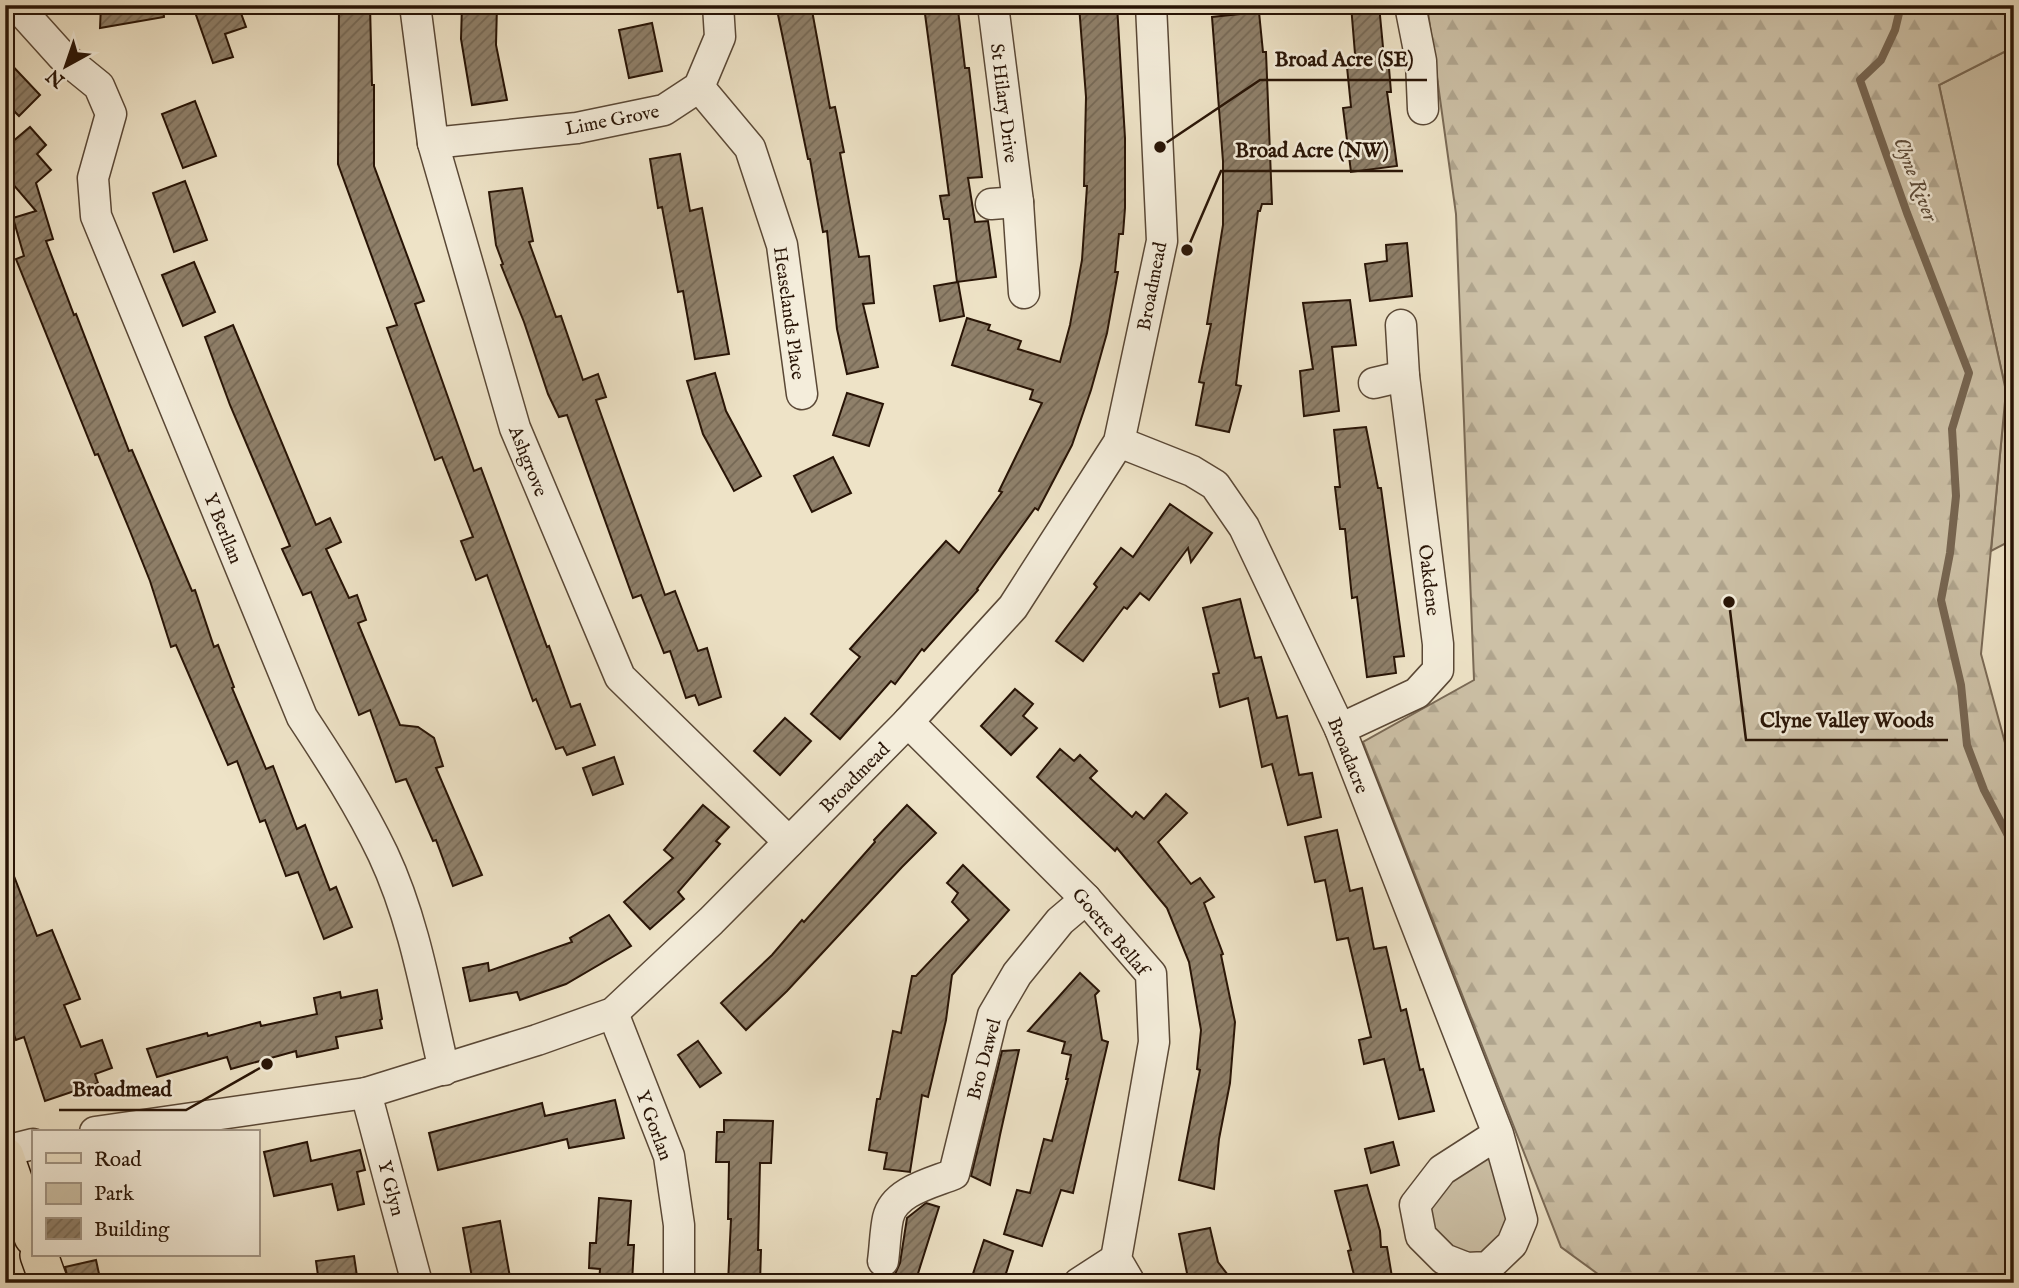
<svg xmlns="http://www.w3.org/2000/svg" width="2019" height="1288" font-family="'IM FELL English',serif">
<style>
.green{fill:#ccc0a6;stroke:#7a6a56;stroke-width:2}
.forest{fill:url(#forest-firs);stroke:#7a6a56;stroke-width:2}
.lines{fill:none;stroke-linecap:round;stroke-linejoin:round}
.stream{stroke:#776652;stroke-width:8}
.building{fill:url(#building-hatch);stroke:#281406;stroke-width:2}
.minor-casing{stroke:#5a4836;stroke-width:33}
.major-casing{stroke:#281406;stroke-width:40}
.minor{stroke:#f4eddb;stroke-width:30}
.major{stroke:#eee3c7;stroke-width:37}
.labels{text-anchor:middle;stroke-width:5;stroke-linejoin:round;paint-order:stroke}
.street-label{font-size:19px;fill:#281406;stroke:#f4eddb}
.water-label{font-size:21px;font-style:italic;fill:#5c4b39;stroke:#f4eddb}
.leader{fill:none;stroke:#281406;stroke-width:2.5}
.callout-dot{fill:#281406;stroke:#f4eddb;stroke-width:2.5}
.callout-label{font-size:21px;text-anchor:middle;font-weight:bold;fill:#281406;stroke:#f4eddb;stroke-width:5;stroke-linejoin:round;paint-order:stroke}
</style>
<defs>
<pattern id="forest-firs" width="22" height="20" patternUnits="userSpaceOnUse" patternTransform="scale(1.75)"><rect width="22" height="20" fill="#ccc0a6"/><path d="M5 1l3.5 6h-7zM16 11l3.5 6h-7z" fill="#afa48d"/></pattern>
<pattern id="building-hatch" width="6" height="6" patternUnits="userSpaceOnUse" patternTransform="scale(1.75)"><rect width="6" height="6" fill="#8f806a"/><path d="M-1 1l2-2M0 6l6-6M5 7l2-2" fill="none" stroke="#756855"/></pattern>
</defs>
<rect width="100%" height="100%" fill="#eee3c7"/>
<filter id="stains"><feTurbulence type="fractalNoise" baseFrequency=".00286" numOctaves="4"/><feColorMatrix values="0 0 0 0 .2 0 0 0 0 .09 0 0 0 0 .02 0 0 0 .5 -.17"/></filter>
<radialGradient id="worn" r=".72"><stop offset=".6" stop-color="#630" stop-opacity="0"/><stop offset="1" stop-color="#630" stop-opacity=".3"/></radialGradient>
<g class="green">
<path d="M2014,47v492l-23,12 15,-160 -67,-306z"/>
<path d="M1498,1134l24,86 -34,47 -67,-31 21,-66z"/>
</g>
<path class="forest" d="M1427,5h587v42l-75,38 67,306 -25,263 33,122v507h-410l-2,-6 -41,-30 -198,-505 111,-62 -18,-466z"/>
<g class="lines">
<path class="stream" d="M1901,5l-6,25 -14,30 -21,20 47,133 62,160 -17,56 4,67 -6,57 -9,47 20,85 6,60 17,45 30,57"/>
</g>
<g class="building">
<path d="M101,5h62l1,12 -64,11z"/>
<path d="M214,5h24l8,22 -21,7 8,23 -20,6 -18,-51z"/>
<path d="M339,5h31l2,80h2v81l50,135 -9,3 59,167 7,-3 66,179 2,-1 22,61 9,-3 15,41 -28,10 -4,-8 -7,2 -20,-50 -3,2 -46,-126 -11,5 -15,-39 12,-4 -31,-80 -7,3 -48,-132 10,-3 -59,-161z"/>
<path d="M462,5h35l-1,40 11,55 -35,5 -11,-66z"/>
<path d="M776,5h35l19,103 5,-1 9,45 -4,1 19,104 10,-1 5,47 -11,1 15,63 -31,7 -10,-45 -10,-98 -4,1 -13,-73h-2z"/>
<path d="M1079,5h38l8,133v70l-2,26h-4l-4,38h3l-11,61 -16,57 -19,55 -34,65 -3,-2 -58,81 1,1 -54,61 -2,-2 -27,35 -4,-3 -51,58 -29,-25 49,-57 -10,-8 96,-108 13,12 43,-61 -3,-1 43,-88 -12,-4 3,-9 -81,-25 15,-47 23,7 -2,5 33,11 -3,8 42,13 10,-37 12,-65 5,-74h-3l2,-89z"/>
<path d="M1351,5h28l6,63h4l2,24h-4l10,74 -46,6 -8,-64 8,-1 -4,-40 9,-1z"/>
<path d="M958,10l7,58h4l13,109 -14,1 7,44 13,-1 8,56 -39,5 -8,-63h-5l-4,-23 9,-1 -24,-181z"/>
<path d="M1259,12l4,40h3l6,152h-10l-2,7h-2l-22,174 5,1 -12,46 -33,-7 8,-42 -5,-1 12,-58h-4l16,-99v-64l-11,-144z"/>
<path d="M652,23l10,48 -33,7 -10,-48z"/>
<path d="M5,58l35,37 -21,21 -14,-14z"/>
<path d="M195,101l21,55 -33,12 -21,-54z"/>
<path d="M30,127l16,18 -9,9 14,16 -15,13 17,56 -7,2 28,74 2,-1 53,137 3,-1 60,141 3,-1 19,57 4,-2 16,42 -2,1 34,81 7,-3 24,63 8,-4 25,65 6,-3 16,40 -28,12 -26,-67 -12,4 -21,-56 -5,2 -23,-61 -9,4 -52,-120 -5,2 -21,-66 -20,-50 -32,-77 -3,1 -79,-196 8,-3 -11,-38 23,-7 -31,-36v-27z"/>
<path d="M680,154l10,57 12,-3 27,146 -34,5 -12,-68 -5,1 -16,-85 -4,1 -8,-49z"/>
<path d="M185,181l22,59 -33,12 -21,-59z"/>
<path d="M522,188l11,53 -4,1 27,75 5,-1 22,64 15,-6 8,23 -10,3 69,195 10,-4 23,60 9,-3 14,49 -22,8 -4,-10 -9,3 -16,-47 -6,2 -23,-58 -8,3 -66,-183 -8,2 -11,-23 -24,-72 -23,-57 2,-1 -7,-19 -7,-53z"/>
<path d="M1407,243l5,53 -42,5 -5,-37 22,-3 -1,-16z"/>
<path d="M194,262l21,50 -32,14 -21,-51z"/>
<path d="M958,282l6,34 -24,5 -6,-35z"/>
<path d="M1350,300l6,45 -24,2 7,64 -35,5 -4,-45 13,-2 -10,-66z"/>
<path d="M233,325l83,200 14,-7 11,24 -15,7 23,49 8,-3 9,25 -8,3 42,102 18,2 16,11 9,28 -7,2 46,107 -29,11 -17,-46 -3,1 -27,-62 -10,3 -26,-72 -11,5 -48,-123 -8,3 -21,-46 8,-3 -60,-141 -25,-68z"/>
<path d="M715,373l11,38 35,65 -27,15 -31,-57 -16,-53z"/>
<path d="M847,393l36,11 -14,42 -36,-11z"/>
<path d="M1366,427l12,61h3l23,168 -10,1 2,16 -29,4 -10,-80 -5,1 -7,-69h-5l-5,-42h5l-6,-57z"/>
<path d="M833,457l18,36 -39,19 -18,-36z"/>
<path d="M1170,504l42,29 -21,29 -3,-14 -39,52 -9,-7 -13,16 -3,-2 -41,54 -27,-20 41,-54 -3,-3 27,-36 12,9z"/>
<path d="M1240,599l15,59 6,-1 16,61 10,-2 12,59 13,-2 9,44 -33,8 -16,-61 -10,3 -14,-69 -28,9 -7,-33 6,-1 -16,-65z"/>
<path d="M1015,689l18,15 -10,12 14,12 -26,27 -30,-29z"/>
<path d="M785,718l26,23 -31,34 -26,-24z"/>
<path d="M1060,749l14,12 6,-6 17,16 -7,7 42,39 4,-5 8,7 22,-25 21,19 -29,29 33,42 9,-6 14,19 -10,6 19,51 -2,1 14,67 -5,61 -11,56 -5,50 -35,-9 21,-110 -3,-1 4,-39 -12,-68 -22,-54 -50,-60 -2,3 -78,-74z"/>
<path d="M614,757l9,27 -30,11 -10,-27z"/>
<path d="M703,805l26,22 -13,14 4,3 -42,48 6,7 -34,30 -26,-27 49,-44 -9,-8z"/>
<path d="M907,805l29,28 -34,34 -115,124 -41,39 -25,-27 51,-48 30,-35 2,2 71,-80 -1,-2z"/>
<path d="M1337,830l13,61 12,-3 12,61 12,-2 15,64 5,-2 14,61 3,-1 11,42 -35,8 -15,-60 -20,5 -5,-24 12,-3 -23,-99 -11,2 -12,-60 -10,2 -10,-45z"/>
<path d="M7,858l30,78 15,-6 28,69 -16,6 17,42 21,-7 10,28 -17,6 3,9 -53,18 -21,-64 -8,3 -11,-29v-152z"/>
<path d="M963,865l46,45 -57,65 -6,45 -18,77 -6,-2 -12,77 -26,-3 3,-16 -18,-3 8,-51h3l13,-68 8,2 11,-57h4l53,-56 -17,-18 6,-9 -11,-10z"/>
<path d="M609,915l22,31 -65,38 -46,16 -3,-8 -47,9 -7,-33 25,-5 1,8 83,-29 -2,-4z"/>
<path d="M1080,973l19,18 -4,4 7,45 6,2 -35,151 -12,-3 -19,56 -38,-12 13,-44 13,3 14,-54 8,2 16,-62h-2l5,-24 -9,-2 3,-11 -37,-11z"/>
<path d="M377,990l5,29 -2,1 2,8 -46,9 2,11 -41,9 -1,-6 -65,18 -4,-12 -70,20 -10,-28 60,-16 1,3 52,-14 1,4 56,-12 -3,-16 26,-6 1,6z"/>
<path d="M698,1041l23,32 -21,14 -22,-32z"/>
<path d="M1019,1050l-19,85 -10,50 -19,-9 31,-125z"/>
<path d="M615,1100l9,38 -55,10 -2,-9 -129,31 -9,-37 113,-30 3,13z"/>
<path d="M724,1120l49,1 -2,42h-11l-2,87h3l-1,33h-32l3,-64h-3l1,-57h-13l1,-30h7z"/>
<path d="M307,1142l4,19 49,-11 5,20 -8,2 7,32 -26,6 -6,-26 -58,12 -10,-44z"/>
<path d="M1393,1142l6,23 -28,8 -6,-24z"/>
<path d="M1367,1185l13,46 1,16h6l6,36h-37l-8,-32 3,-1 -16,-59z"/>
<path d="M599,1198l32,3 -3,44h6l-2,38h-33l1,-14 -11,-1 1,-25h6z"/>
<path d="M926,1203l13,4 -24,76h-24l9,-20 7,-45z"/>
<path d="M500,1221l11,62h-38l-10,-55z"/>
<path d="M1210,1228l8,34 16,21h-45l-10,-49z"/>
<path d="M984,1240l29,11 -10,32h-33z"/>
<path d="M354,1256l4,27h-39l-3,-22z"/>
<path d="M96,1260l5,23h-32l-4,-16z"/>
</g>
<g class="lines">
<g class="minor-casing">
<g id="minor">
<path d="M16,5l46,51 37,30 12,28 -18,64 3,38 206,501c29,44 58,89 81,137 32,68 44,144 61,216"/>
<path d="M415,5l18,138 82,285 105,249 169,165"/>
<path d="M993,5l25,197 6,91"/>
<path d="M1410,5l11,56 2,48"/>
<path d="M699,87l51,61 32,97 20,149"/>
<path d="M433,143l144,-15 87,-18 35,-23 21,-50 -2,-32"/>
<path d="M991,204l27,-2"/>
<path d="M1374,383l30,-7"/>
<path d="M1119,442l73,29 23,14 29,42 96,202 158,405 24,86 -10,24 -24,23 -21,1 -23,-9 -23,-23 -6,-31 27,-35 56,-36"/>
<path d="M908,722l178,177 65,75 3,68 -38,217 14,24"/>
<path d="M1340,729l77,-36 21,-23v-26l-34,-268 -3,-51"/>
<path d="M613,1013l56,143 10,69v58"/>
<path d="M366,1093l51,190"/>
<path d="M95,1132l271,-39 171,-53 76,-27 98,-92 197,-199 105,-115 106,-165 43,-201 -11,-236"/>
<path d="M5,1151l28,-7"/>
<path d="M883,1261c2,-14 2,-29 5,-43 6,-27 44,-35 66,-44l39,-159 24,-41 43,-53 26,-22"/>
<path d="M1079,1283l37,-24"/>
</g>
</g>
<g class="major-casing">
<g id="major">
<path d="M5,1156l28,81"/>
<path d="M39,1255l10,28"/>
</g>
</g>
<use href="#minor" class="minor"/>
<use href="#major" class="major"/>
</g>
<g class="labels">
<g class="street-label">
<text transform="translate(1005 103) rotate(83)" y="7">St Hilary Drive</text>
<text transform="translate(612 119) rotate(-11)" y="7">Lime Grove</text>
<text transform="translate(1151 286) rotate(-79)" y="7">Broadmead</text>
<text transform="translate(790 313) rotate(82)" y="7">Heaselands Place</text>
<text transform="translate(529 461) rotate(68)" y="7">Ashgrove</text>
<text transform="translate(224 528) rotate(68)" y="7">Y Berllan</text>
<text transform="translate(1430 580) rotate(83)" y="7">Oakdene</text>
<text transform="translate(1349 755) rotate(68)" y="7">Broadacre</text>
<text transform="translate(854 777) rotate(-45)" y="7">Broadmead</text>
<text transform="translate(1111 931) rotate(50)" y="7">Goetre Bellaf</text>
<text transform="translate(983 1059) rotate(-75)" y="7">Bro Dawel</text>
<text transform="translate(655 1125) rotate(70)" y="7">Y Gorlan</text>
<text transform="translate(392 1188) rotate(75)" y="7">Y Glyn</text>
</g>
<g class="water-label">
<text transform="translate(1916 179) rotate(69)" y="7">Clyne River</text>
</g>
</g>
<path class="leader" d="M1160 147L1260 80H1427M1187 250L1221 171H1403M1729 602L1746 740H1948M267 1064L186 1110H59"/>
<g class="callout-dot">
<circle cx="1160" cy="147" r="7"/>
<circle cx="1187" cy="250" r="7"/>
<circle cx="1729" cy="602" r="7"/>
<circle cx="267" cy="1064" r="7"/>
</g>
<g class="callout-label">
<text x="1344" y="66">Broad Acre (SE)</text>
<text x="1312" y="157">Broad Acre (NW)</text>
<text x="1847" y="727">Clyne Valley Woods</text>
<text x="122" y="1096">Broadmead</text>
</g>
<rect width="2019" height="1288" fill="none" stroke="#eee3c7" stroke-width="28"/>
<rect x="7" y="7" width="2005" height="1274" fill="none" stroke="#281406" stroke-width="3.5"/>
<rect x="14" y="14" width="1991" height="1260" fill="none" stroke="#281406" stroke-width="2"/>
<rect x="32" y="1130" width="228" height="126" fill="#f4eddb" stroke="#a29686" stroke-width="2"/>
<rect x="46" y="1153" width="35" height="10" fill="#eee3c7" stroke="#a29686" stroke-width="2"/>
<text x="94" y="1166" font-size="21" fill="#281406">Road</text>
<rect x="46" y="1183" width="35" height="21" fill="#ccc0a6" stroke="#a29686" stroke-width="2"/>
<text x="94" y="1200" font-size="21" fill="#281406">Park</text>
<rect x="46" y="1218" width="35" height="21" fill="url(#building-hatch)" stroke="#a29686" stroke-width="2"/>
<text x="94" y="1236" font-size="21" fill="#281406">Building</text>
<g transform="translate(66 66) rotate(220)" stroke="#f4eddb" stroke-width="5" paint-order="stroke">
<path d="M0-5L12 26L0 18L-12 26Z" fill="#281406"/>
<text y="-10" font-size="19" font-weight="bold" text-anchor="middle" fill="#281406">N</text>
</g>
<rect width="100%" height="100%" filter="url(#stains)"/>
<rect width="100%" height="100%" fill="url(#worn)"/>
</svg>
